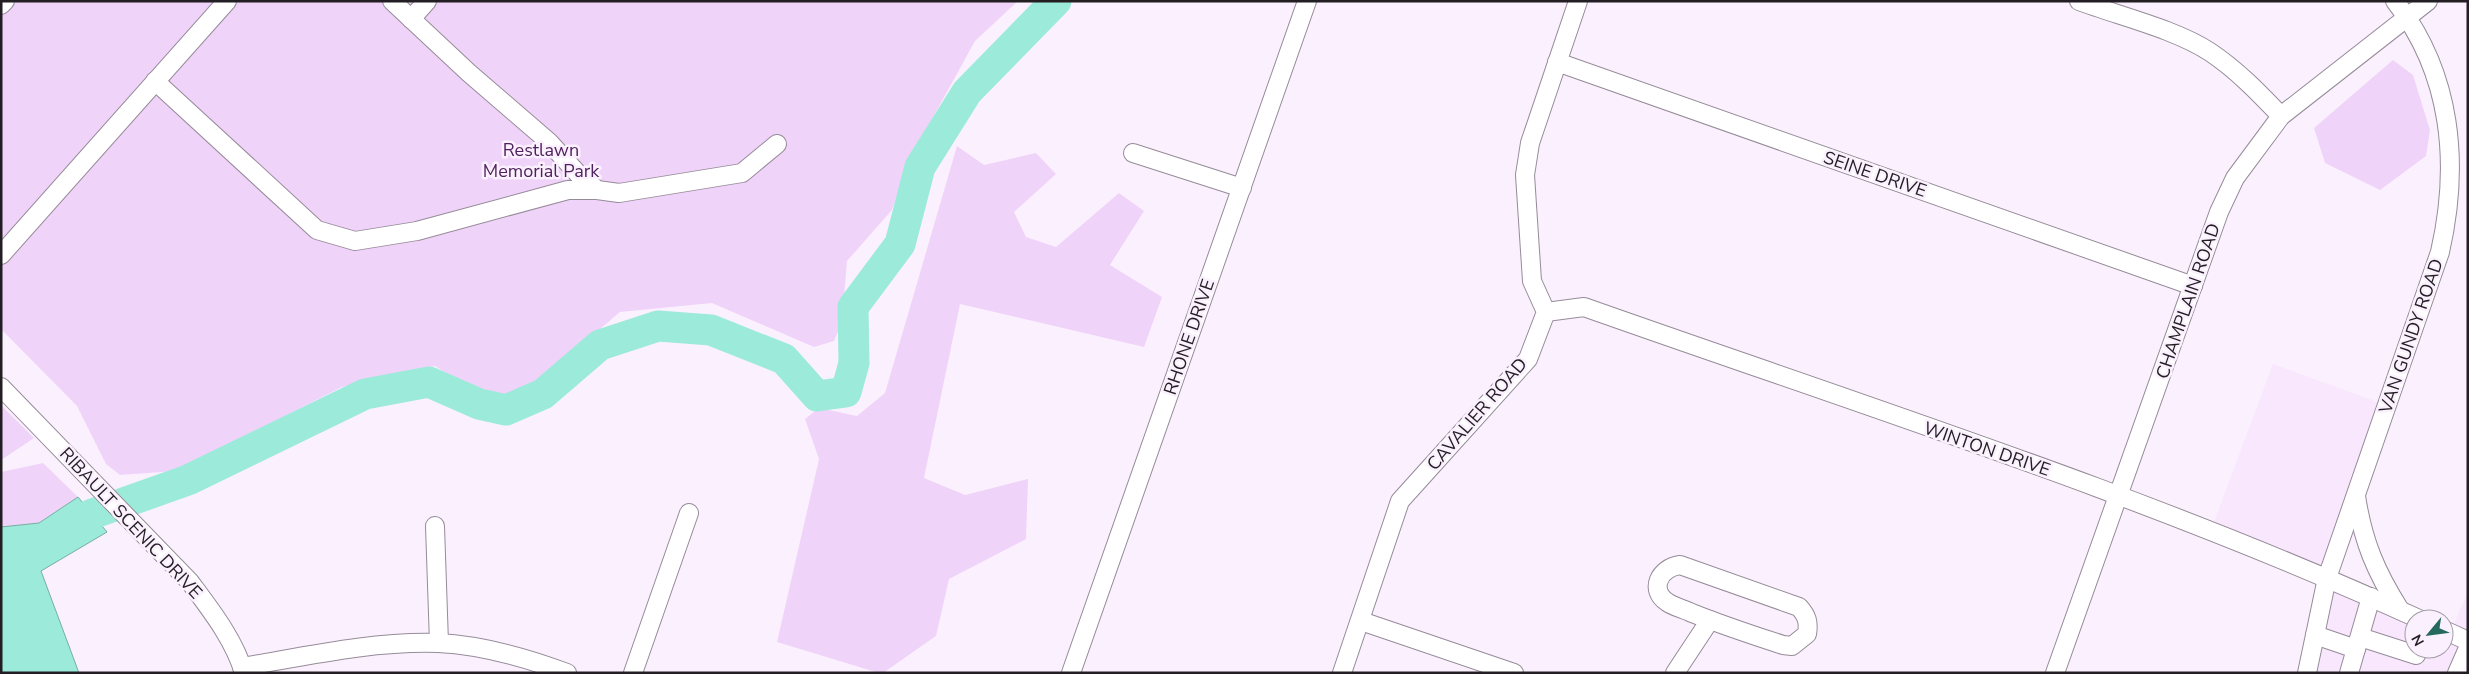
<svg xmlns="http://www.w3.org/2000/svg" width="2469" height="674" font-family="'Nunito Sans',sans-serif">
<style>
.built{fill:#f8e7fd}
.green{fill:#f0d3f9}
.water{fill:#9ceada;stroke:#77ada3}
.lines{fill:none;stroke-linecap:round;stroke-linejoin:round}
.river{stroke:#9ceada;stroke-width:31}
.minor-casing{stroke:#968b99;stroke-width:20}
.minor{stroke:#fff;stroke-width:18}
.labels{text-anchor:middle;stroke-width:5;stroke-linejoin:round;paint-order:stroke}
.park-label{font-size:18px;fill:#50225d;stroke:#fbf1fe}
.street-label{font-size:18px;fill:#221e23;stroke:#fbf1fe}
</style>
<rect width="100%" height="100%" fill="#fbf1fe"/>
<g class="built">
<path d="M2273,364l107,39 -59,164 -108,-42z"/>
<path d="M2333,588l81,38v23h30v-9l24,10v23h-152z"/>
<path d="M2468,592v40l-15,-6z"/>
</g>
<g class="green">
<path d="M1,1h1017l-43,40 -65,118 -18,51 -45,51 -5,61 -8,19 -20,6 -102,-44 -92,9 -94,80 -21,9 -20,-3 -50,-32 -93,21 -166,84 -56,4 -14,-11 -29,-58 -76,-77z"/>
<path d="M2393,60l20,15 17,55 -4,26 -46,34 -55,-27 -11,-35z"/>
<path d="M957,146l27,19 52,-12 20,21 -42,38 12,25 30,10 63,-54 25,18 -34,54 52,32 -18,50 -184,-43 -36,174 41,17 63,-16 -2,60 -77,40 -13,57 -53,37h-4l-102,-31 42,-183 -14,-40 14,-11 38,8 28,-23z"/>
<path d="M1,405l33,33 -33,22z"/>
<path d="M43,463l35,34 -39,26 -38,4v-55z"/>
</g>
<path class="water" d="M78,497l29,35 -66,39 38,102h-78v-146l38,-4z"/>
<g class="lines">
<path class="river" d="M92,514l96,-34 177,-86 64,-12 50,22 27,6 37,-16 57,-49 58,-19 53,4 73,29 33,37 29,-4 8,-29 -1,-56 47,-63 20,-77 47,-75 89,-91"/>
<g class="minor-casing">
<g id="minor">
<path d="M392,1l77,72 80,69 30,33 18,15 22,3 123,-20 35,-29"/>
<path d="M2079,1c40,15 96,28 131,51 27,18 49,41 71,64"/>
<path d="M1,5l4,-4"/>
<path d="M411,19l16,-18"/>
<path d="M1557,62l636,224"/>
<path d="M155,81l162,149 38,11 62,-10 151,-41h29"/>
<path d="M1133,153l109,35"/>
<path d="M1,255l226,-254"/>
<path d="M1546,312l38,-5c280,99 565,189 835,312"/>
<path d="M1,387l189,195c20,27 44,57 54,91"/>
<path d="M2356,496c7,46 20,76 44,114"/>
<path d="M435,526l4,117"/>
<path d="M1680,565l119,42c8,9 10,15 8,27l-15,12 -9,-1c-31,-10 -61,-20 -91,-32 -8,-4 -18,-6 -25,-11 -18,-12 -8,-34 13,-37z"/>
<path d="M1361,621l153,52"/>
<path d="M2444,630l24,11"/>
<path d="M2315,635l41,14"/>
<path d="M2360,637l56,18 3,-6"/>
<path d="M242,667c65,-11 130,-26 196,-24 43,2 89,15 129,30"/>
<path d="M633,673l56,-160"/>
<path d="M1071,673l236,-672"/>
<path d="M1342,673l58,-172 128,-142 18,-47 -14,-31 -7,-106 5,-32 48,-142"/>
<path d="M1675,673l35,-53"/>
<path d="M2055,673l164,-461 16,-34 46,-62 147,-115"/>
<path d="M2307,673l20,-95 113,-326c20,-88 12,-178 -45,-251"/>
<path d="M2349,673l22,-76"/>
<path d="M2457,673l11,-25"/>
</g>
</g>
<use href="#minor" class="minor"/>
</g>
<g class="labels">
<g class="park-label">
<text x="541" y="156">Restlawn<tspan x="541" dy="21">Memorial Park</tspan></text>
</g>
<g class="street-label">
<text transform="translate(1875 174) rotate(19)" y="6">SEINE DRIVE</text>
<text transform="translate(2188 301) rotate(-71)" y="6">CHAMPLAIN ROAD</text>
<text transform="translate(2411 336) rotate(-71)" y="6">VAN GUNDY ROAD</text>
<text transform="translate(1189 337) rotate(-71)" y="6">RHONE DRIVE</text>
<text transform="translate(1477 414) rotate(-49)" y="6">CAVALIER ROAD</text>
<text transform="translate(1987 449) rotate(19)" y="6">WINTON DRIVE</text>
<text transform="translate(131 523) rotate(47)" y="6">RIBAULT SCENIC DRIVE</text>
</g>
</g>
<rect width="2469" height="674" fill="none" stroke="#221e23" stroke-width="5"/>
<g transform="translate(2429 634) rotate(241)"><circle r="24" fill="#fbf1fe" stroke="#a49da6"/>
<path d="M0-4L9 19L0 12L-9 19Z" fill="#23695d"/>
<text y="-8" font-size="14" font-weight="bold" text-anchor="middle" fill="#221e23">N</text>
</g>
</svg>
